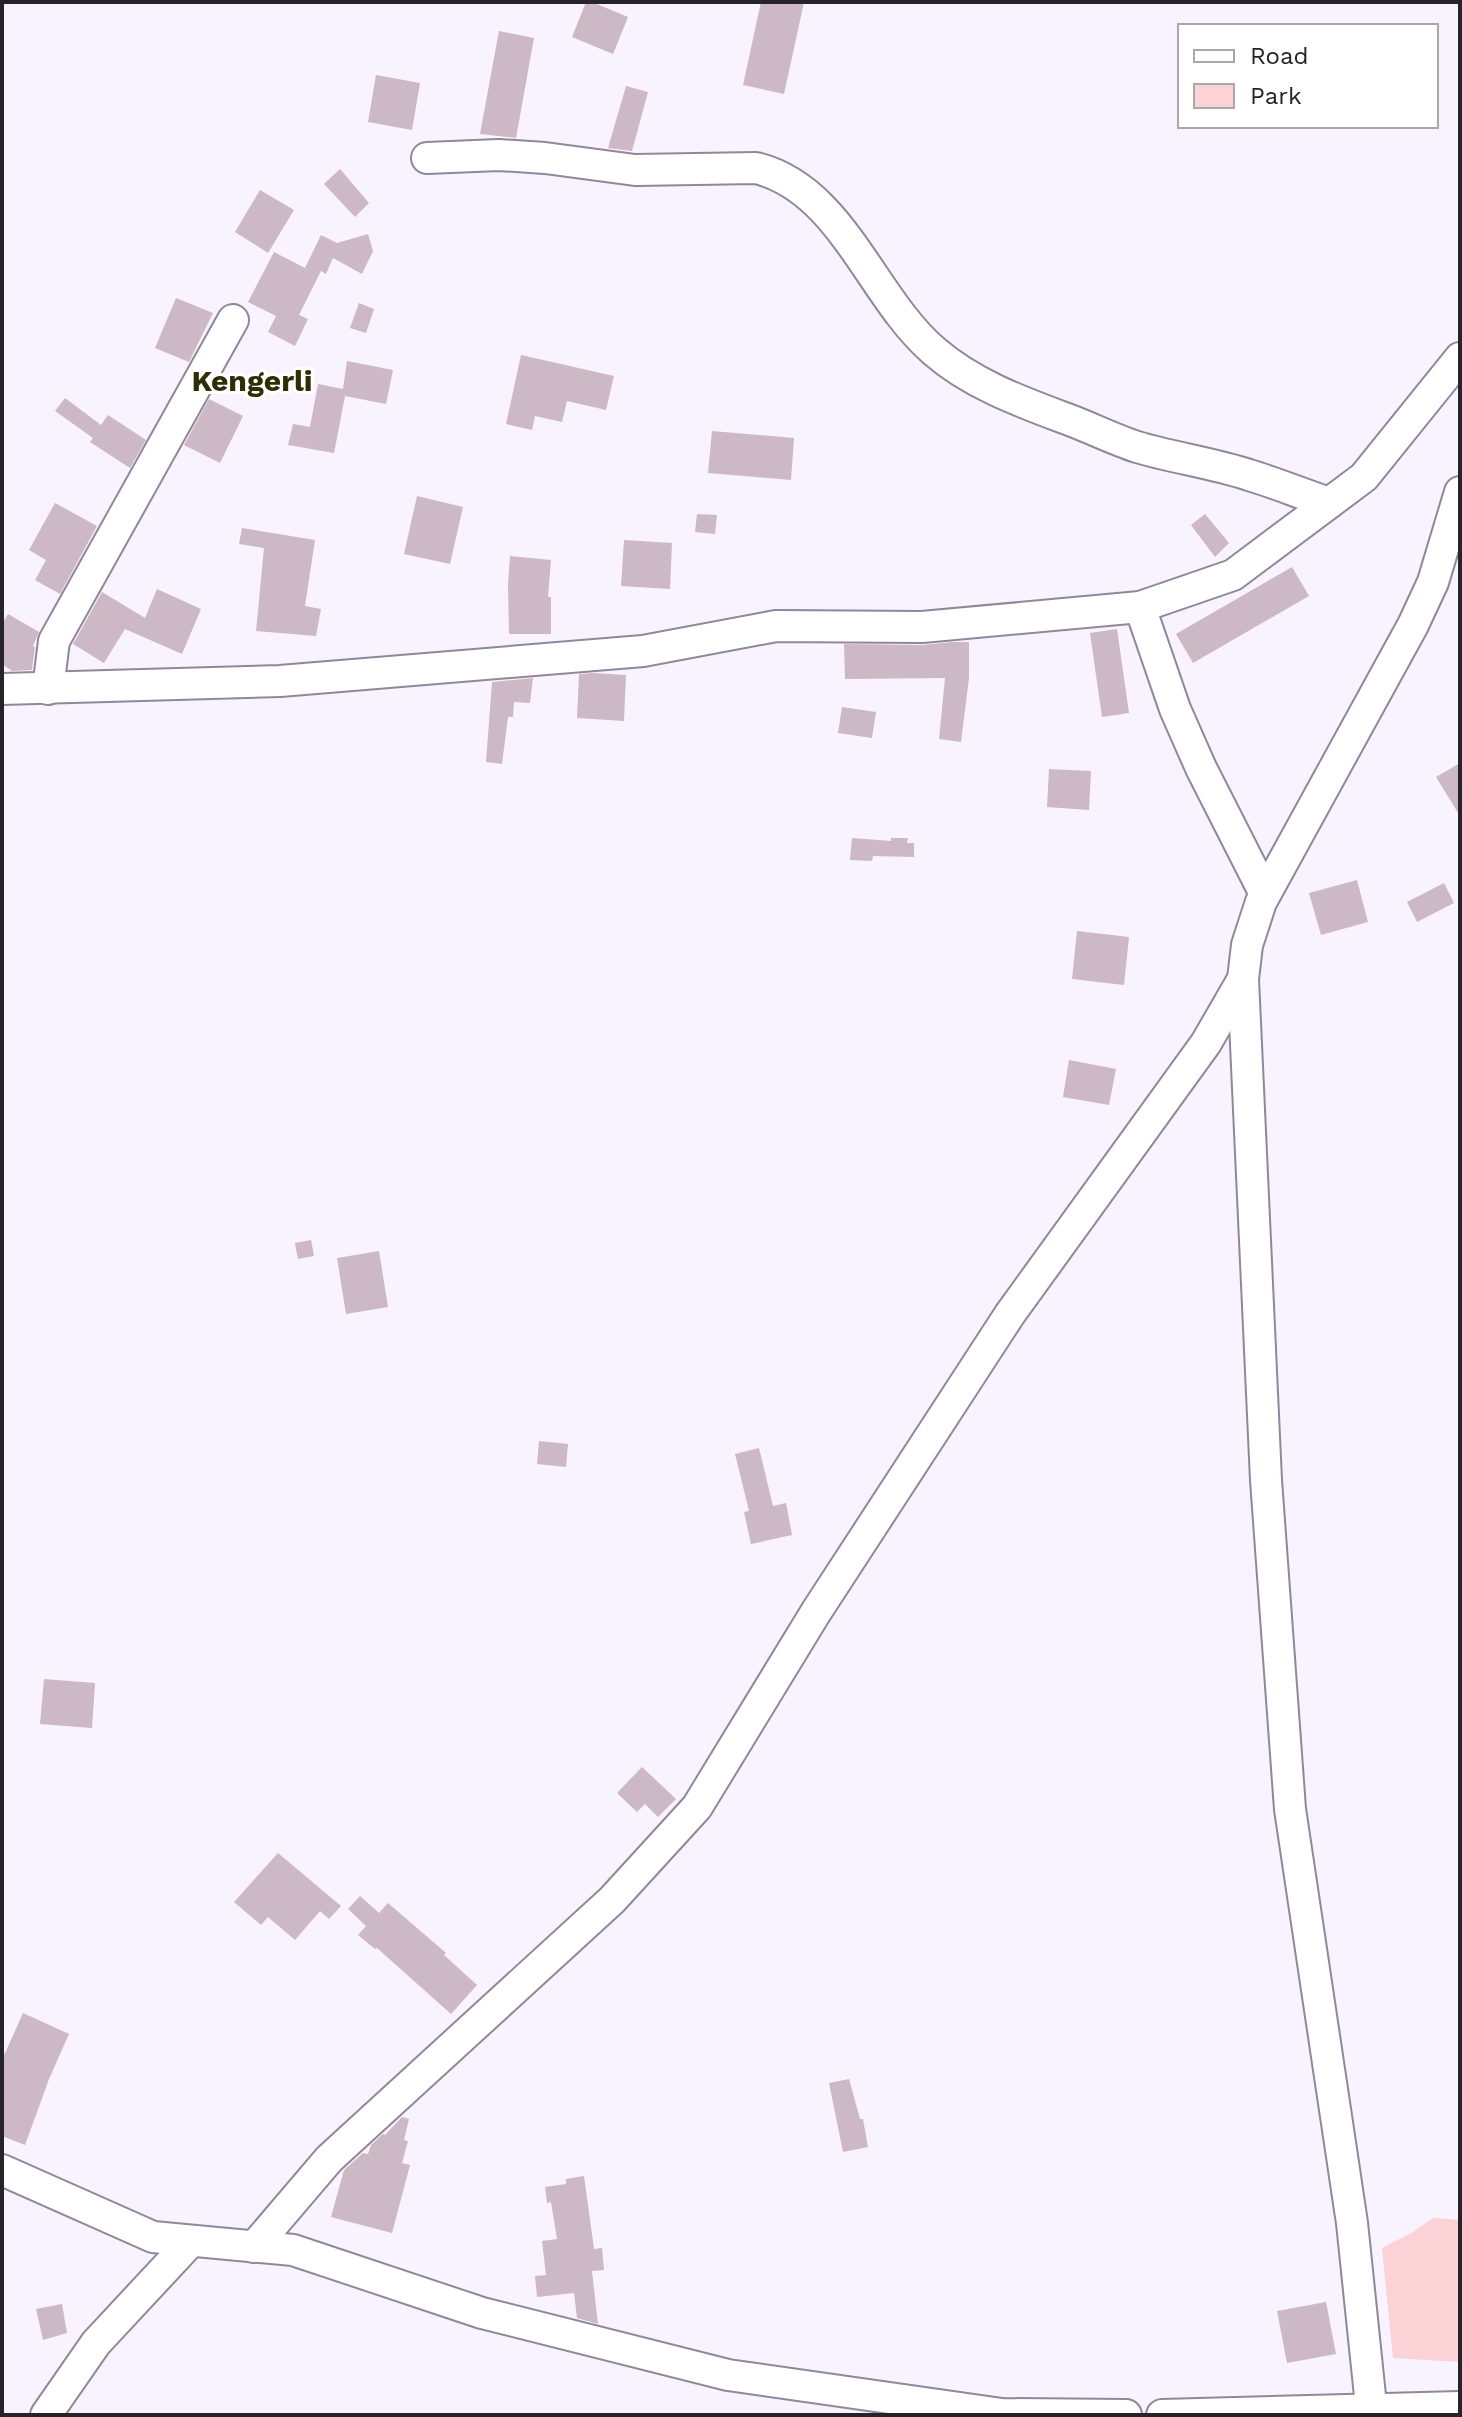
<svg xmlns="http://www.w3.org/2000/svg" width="1462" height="2417" font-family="'Work Sans',sans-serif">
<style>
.green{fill:#fbd2d5}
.building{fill:#cdb8c5}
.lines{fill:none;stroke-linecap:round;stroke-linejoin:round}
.minor-casing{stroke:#91879a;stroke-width:34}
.minor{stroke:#fff;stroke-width:30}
.labels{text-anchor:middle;stroke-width:6;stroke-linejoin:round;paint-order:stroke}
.neighbourhood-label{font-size:30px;font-weight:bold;fill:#2d2e04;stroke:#fff}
</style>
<rect width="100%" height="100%" fill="#f9f2ff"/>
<path class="green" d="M1433,2218l27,2v142l-67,-4 -11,-110 31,-16z"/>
<g class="building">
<path d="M586,2h6l36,15 -15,37 -41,-17z"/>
<path d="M761,2h43l-20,92 -41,-9z"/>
<path d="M499,31l35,7 -18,100 -36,-4z"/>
<path d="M376,75l44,8 -8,47 -44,-8z"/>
<path d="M626,86l22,6 -16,59 -24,-3z"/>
<path d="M340,169l29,34 -14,14 -31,-33z"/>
<path d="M260,190l34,20 -26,43 -33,-21z"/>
<path d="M368,234l5,17 -11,23 -29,-16 -7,16 -5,-3 -22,44 9,4 -13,27 -27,-14 8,-16 -28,-14 26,-50 31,16 16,-33 16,8z"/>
<path d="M176,298l37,15 -24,49 -34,-14z"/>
<path d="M359,303l15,6 -8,24 -16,-5z"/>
<path d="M521,355l93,21 -8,34 -39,-9 -5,21 -27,-6 -3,14 -26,-6z"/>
<path d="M347,361l46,9 -7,34 -41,-8 -11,57 -46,-8 5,-21 17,3 8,-43 25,5z"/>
<path d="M65,398l36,27 7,-10 38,25 -16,28 -40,-26 3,-4 -38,-27z"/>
<path d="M209,399l34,17 -23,47 -36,-18z"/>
<path d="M712,431l82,7 -3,42 -83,-7z"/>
<path d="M417,496l46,11 -13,57 -46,-10z"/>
<path d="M55,503l42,23 -37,68 -25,-14 11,-20 -17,-10z"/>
<path d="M697,514l20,1 -2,19 -20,-2z"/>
<path d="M1205,514l24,29 -14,14 -24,-32z"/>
<path d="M242,528l73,12 -10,66 16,3 -5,27 -60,-5 8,-83 -25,-4z"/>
<path d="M624,540l48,3 -2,46 -49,-3z"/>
<path d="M510,556l41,4 -3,37h3v37h-42l-1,-50z"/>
<path d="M1292,567l17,29 -116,67 -17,-29z"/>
<path d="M157,589l44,20 -19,45 -57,-25 -21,34 -31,-19 29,-52 43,26z"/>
<path d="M8,614l31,18 -6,14 2,1 -3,23 -20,1 -10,-7v-40z"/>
<path d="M1117,629l12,84 -27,4 -12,-84z"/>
<path d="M952,642h17v36l-8,64 -22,-3 6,-61 -100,1 -1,-35 78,1z"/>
<path d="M593,673l33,2 -2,46 -47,-3 2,-44z"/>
<path d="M533,678l-3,25 -16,-1 -1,15h-5l-6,47 -16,-2 6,-80z"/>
<path d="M842,707l34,5 -4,26 -34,-5z"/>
<path d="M1460,763v53l-24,-39z"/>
<path d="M1049,769l42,2 -2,39 -42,-3z"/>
<path d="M852,838l39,3v-3h17l-1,5h7v14l-41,-1 -1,5 -22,-1z"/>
<path d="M1357,880l11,42 -47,13 -12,-42z"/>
<path d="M1444,883l10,20 -37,19 -10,-20z"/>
<path d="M1077,931l52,6 -5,48 -52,-6z"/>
<path d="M1069,1060l47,9 -7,36 -46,-8z"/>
<path d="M311,1240l3,16 -16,3 -3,-16z"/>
<path d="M379,1251l9,56 -42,7 -9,-56z"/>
<path d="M539,1441l29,3 -2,23 -29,-3z"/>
<path d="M759,1448l14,58 13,-3 6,32 -41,9 -7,-32 5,-1 -14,-57z"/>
<path d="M44,1679l51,4 -3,45 -52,-4z"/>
<path d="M642,1767l34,32 -18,18 -13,-13 -8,8 -20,-19z"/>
<path d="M278,1853l63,53 -12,13 -9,-8 -25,29 -27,-23 -7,8 -27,-23z"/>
<path d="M360,1896l19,17 9,-10 58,50 -2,2 33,30 -26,29 -74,-66 -2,1 -17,-14 8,-9 -18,-17z"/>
<path d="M23,2013l46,21 -20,45 -24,66 -23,-9v-76z"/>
<path d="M849,2079l11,40h3l5,28 -25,5 -14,-69z"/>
<path d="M402,2117l7,2 -5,21 4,1 -6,22 8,2 -18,68 -61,-16 13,-47 19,-17 5,1 3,-9 12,-11 2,1z"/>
<path d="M584,2176l10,73 8,-1 2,22 -12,1 6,53 -21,-6 -3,-25 -37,4 -2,-21 11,-1 -4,-34 15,-2 -6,-37 -4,1 -2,-16 21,-3v-5z"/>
<path d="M1326,2302l10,52 -49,9 -10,-52z"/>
<path d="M62,2304l5,29 -24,7 -7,-31z"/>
</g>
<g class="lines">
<g class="minor-casing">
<g id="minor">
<path d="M427,158l72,-3 46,3 90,12 121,-2c86,21 115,129 178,183 40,35 93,53 141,71 20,8 41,18 62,25 37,11 75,16 112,28 27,8 53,19 80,28"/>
<path d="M1140,607l35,102 26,59 64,126"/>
<path d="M2,689l278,-8 363,-30 133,-25 146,1 218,-20 93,-32 131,-98 96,-119"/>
<path d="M48,689l6,-48 179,-321"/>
<path d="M2,2170l151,67 140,13 189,63 246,62 274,39 124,1"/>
<path d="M254,2247l75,-88 283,-259 85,-93 119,-195 194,-298 196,-271 37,-64"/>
<path d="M46,2415l50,-72 95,-102"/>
<path d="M1162,2415l298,-8"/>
<path d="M1372,2415l-20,-192 -62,-414 -24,-329 -23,-501 4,-34 14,-43 152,-277 20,-43 27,-90"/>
</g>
</g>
<use href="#minor" class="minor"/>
</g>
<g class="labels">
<g class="neighbourhood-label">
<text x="252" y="391">Kengerli</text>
</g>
</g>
<rect width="1462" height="2417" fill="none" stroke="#27232a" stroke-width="8"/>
<rect x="1178" y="24" width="260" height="104" fill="#ffffff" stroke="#a9a7aa" stroke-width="2"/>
<rect x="1194" y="50" width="40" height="12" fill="#ffffff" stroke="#a9a7aa" stroke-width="2"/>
<text x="1250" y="64" font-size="24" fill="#27232a">Road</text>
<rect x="1194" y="84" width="40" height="24" fill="#fbd2d5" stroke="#a9a7aa" stroke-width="2"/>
<text x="1250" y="104" font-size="24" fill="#27232a">Park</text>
</svg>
